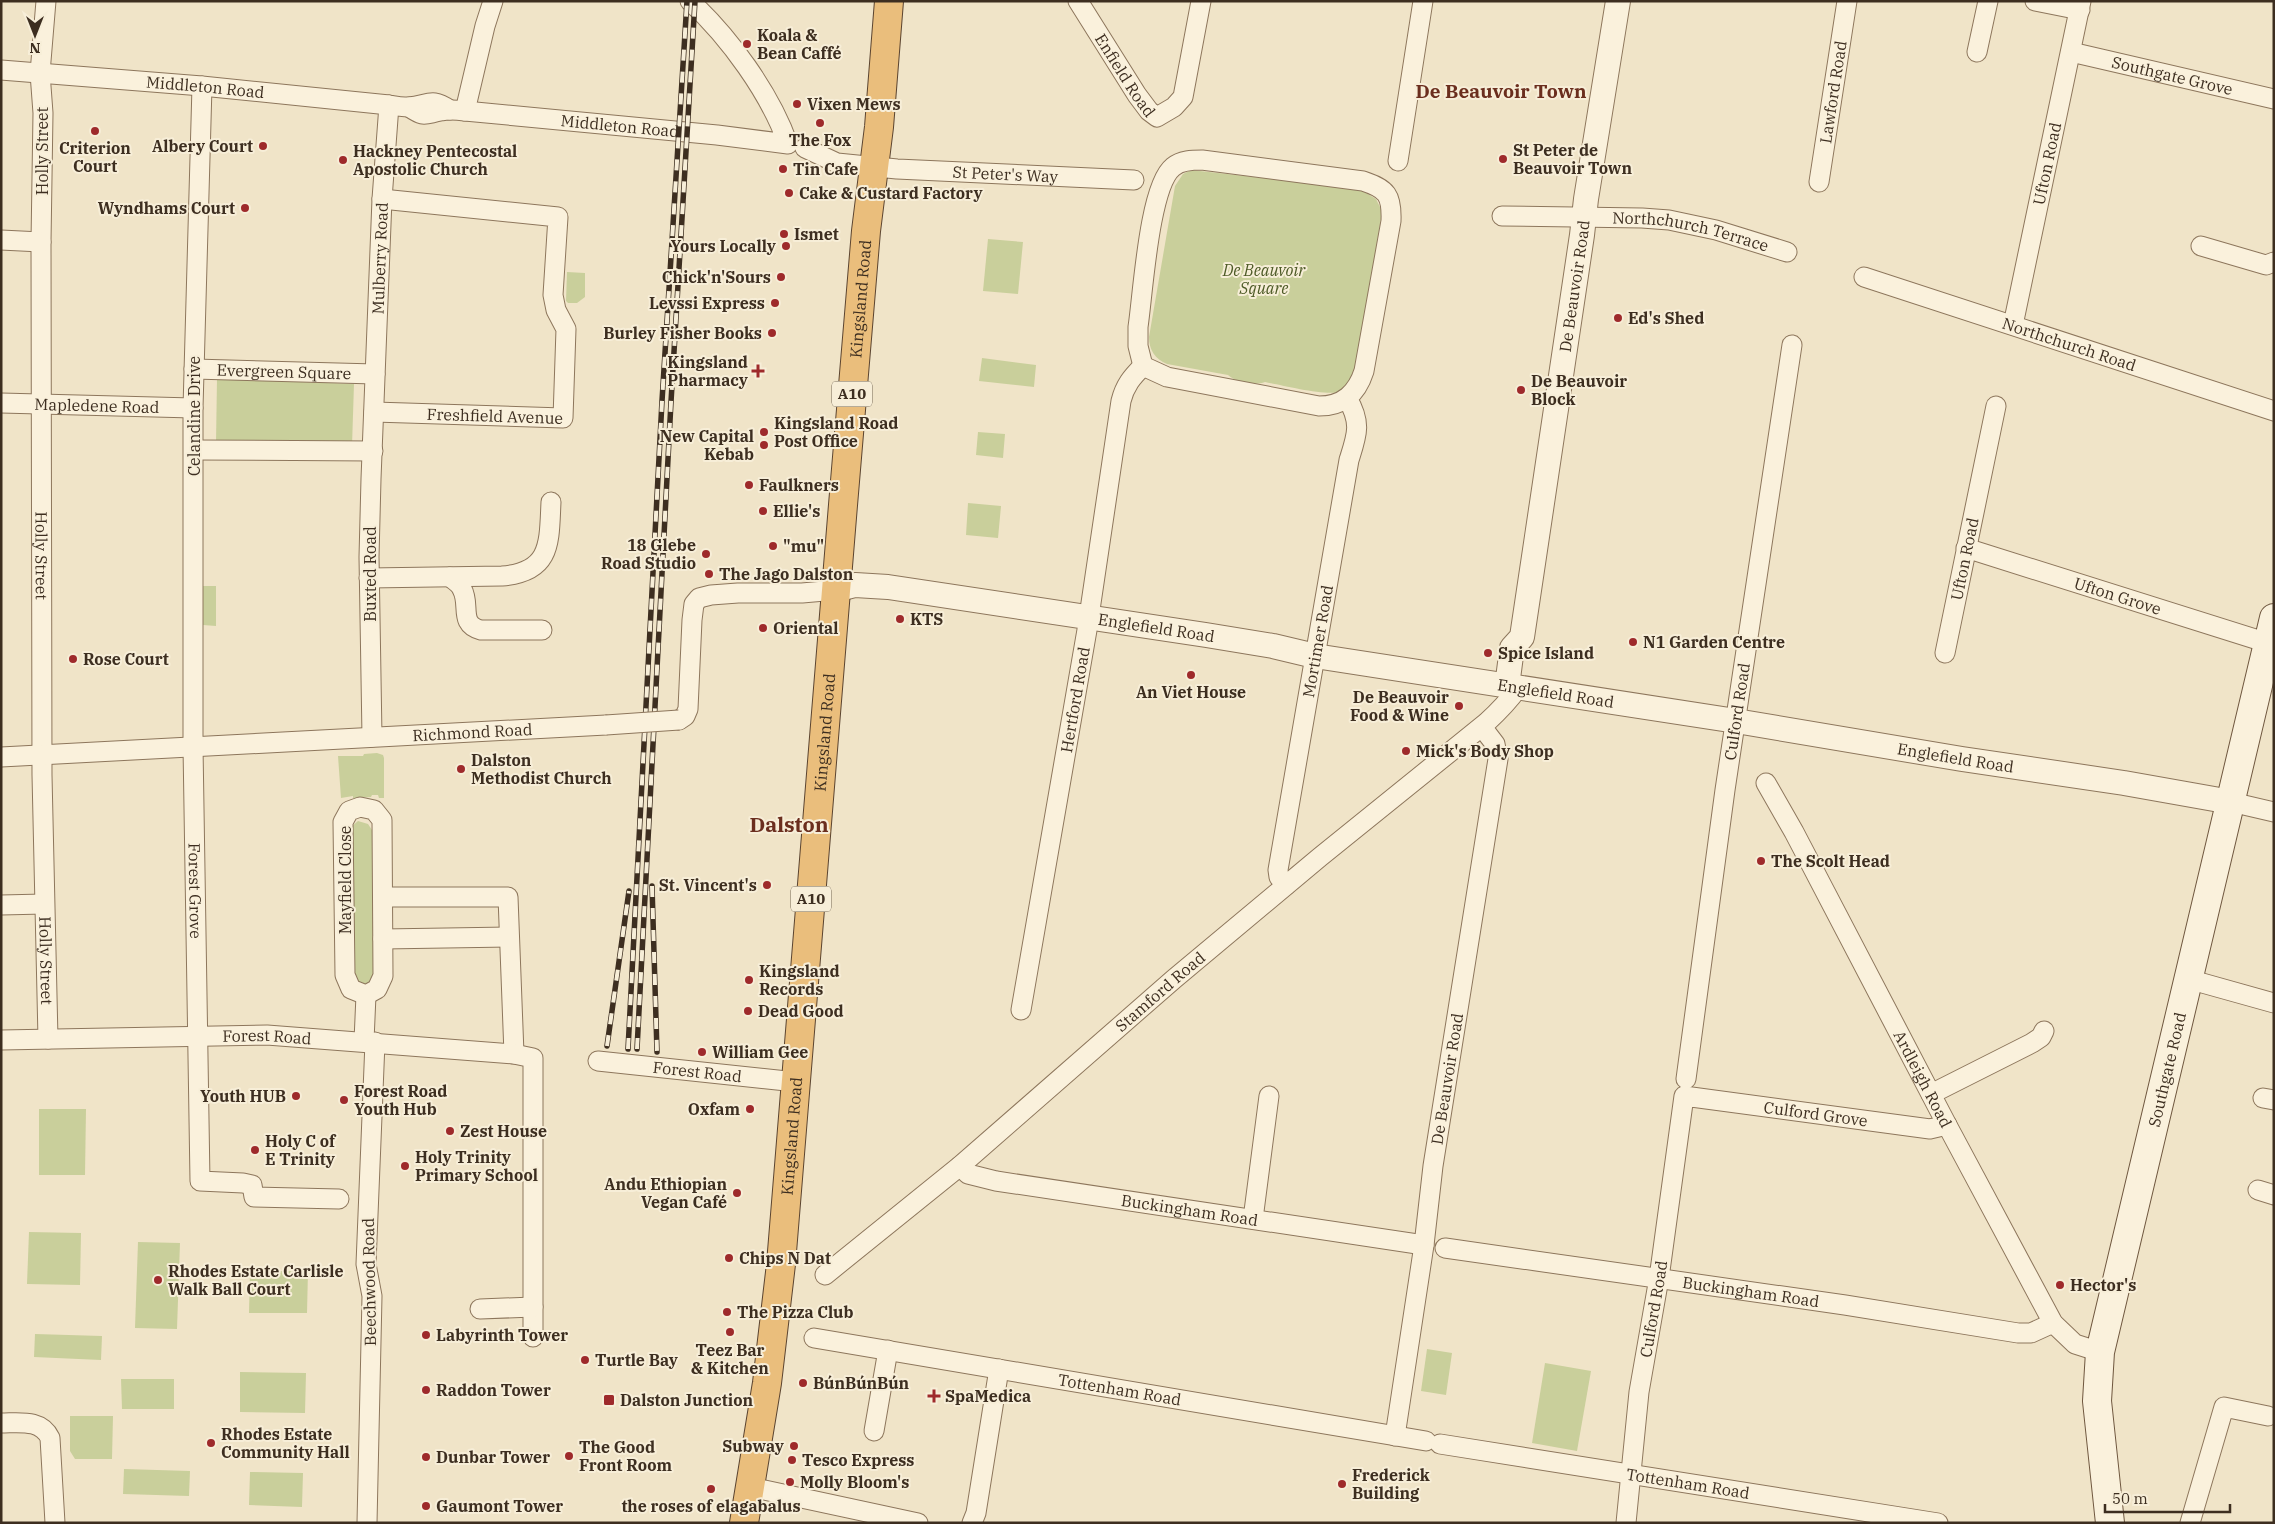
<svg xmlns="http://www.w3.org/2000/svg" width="2275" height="1524" font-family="'IBM Plex Serif',serif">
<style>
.green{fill:#c9cf9b}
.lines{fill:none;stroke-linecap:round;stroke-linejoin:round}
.minor-casing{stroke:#8d765c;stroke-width:21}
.tertiary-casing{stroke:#8d765c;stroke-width:26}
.secondary-casing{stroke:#6f573f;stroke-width:30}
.trunk-casing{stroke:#5b4430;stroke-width:30}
.minor{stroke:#faf1dc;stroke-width:19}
.tertiary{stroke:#faf1dc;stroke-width:24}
.secondary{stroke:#faf1dc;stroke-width:28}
.trunk{stroke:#eabe7c;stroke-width:28}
.rail-casing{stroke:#3d2e20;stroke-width:5.5}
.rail{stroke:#f7eed8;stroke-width:4;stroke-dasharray:11;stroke-linecap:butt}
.minor-bridge-casing{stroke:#8d765c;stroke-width:21;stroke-linecap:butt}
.minor-bridge{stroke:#faf1dc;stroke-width:19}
.poi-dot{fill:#9e2a2b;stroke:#f7eed8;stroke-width:2}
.labels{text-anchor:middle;stroke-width:4;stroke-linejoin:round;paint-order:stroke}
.shield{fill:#f7eed8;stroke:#756857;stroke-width:1}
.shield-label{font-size:15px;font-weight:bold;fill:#3d2e20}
.poi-label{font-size:16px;font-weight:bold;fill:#3d2e20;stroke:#f7eed8;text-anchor:start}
.street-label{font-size:16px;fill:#3d2e20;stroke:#f7eed8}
.park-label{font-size:16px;font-style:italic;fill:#4d5a26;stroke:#f7eed8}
.quarter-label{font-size:19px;font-weight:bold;fill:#6b2e1e;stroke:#f7eed8}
.district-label{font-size:21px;font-weight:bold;fill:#6b2e1e;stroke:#f7eed8}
</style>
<rect width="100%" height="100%" fill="#f0e4c8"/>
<g class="green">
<path d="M1191,170l72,8 2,-3 32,7 66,9 13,8 6,12 -1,8 -27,157c-2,6 -8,14 -15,16 -14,4 -58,-7 -74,-10 -10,4 -30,0 -37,-7l-61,-11c-12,-5 -18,-14 -18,-27l26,-151 8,-12z"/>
<path d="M988,239l35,3 -5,52 -35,-3z"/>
<path d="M567,272l18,1v24l-8,6h-9l-2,-2z"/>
<path d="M982,358l54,7 -2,22 -55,-6z"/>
<path d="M217,379l137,5 -2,62 -136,-4z"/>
<path d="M978,432l27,2 -2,24 -27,-3z"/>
<path d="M968,503l33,3 -3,32 -32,-3z"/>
<path d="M203,586h13v40l-13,-1z"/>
<path d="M377,753l6,2 1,3v40h-5l-1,-3h-6l-1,2 -18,1v-2l-12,2 -3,-42h25l1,-2z"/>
<path d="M358,821l10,3 4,6 1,7v142l-3,4 -8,2 -9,-6 -2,-152z"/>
<path d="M39,1109h47l-1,66h-46z"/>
<path d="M29,1232l52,1 -1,52 -53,-1z"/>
<path d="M138,1242l42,1 -3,86 -42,-1z"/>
<path d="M250,1271h58l-1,42h-58z"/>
<path d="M35,1334l67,2 -1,24 -67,-3z"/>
<path d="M1427,1349l25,4 -6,42 -25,-4z"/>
<path d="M1545,1363l46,8 -14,80 -45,-8z"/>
<path d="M240,1372l66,1 -1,40 -65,-1z"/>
<path d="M121,1379h53v30h-52z"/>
<path d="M70,1416h43l-1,43h-37l-5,-8z"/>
<path d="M124,1469l66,2 -1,25 -66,-2z"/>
<path d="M250,1472l53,1 -1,34 -53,-2z"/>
</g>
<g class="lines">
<g class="minor-casing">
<g id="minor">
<path id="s1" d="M46,1l-6,72 3,40 -2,129 1,533 6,264"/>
<path id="s2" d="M1078,1l59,94 12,16 8,6 17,-10 9,-10 18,-96"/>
<path d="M2035,1l45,9"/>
<path d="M1977,52l11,-51"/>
<path id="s3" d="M2071,52l203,47"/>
<path id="s4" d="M1,70l201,16 187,19c6,1 14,2 20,2 20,-2 22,-10 41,3"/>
<path id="s5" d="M202,86l-9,322v338l7,435 43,2 9,2 2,12 85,2"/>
<path id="s6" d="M409,107c16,11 15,7 32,4 8,-2 16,-1 24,0l252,24 71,9c-18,-51 -59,-107 -98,-143"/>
<path d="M465,111l20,-85 8,-25"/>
<path id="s7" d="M805,148l32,15 60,6 237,11"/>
<path d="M1202,160l161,21c24,8 29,14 28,40l-27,150c-7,22 -21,35 -45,35l-152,-29 -24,-11 -5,-20v-19c5,-33 11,-141 35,-160 8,-7 20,-7 29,-7z"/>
<path d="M1398,161l25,-160"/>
<path id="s8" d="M1819,182l28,-181"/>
<path id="s9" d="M1502,216l140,2 27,2 47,10 71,22"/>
<path d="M1,240l40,2"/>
<path d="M2201,246l65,19 8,-3"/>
<path id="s10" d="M1864,277l410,134"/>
<path id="s11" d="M2013,325l68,-324"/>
<path id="s12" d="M194,369l181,5"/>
<path id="s13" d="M1,403l192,5"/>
<path id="s14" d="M374,412l189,6 3,-89 -10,-19 -3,-15 5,-78 -176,-18"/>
<path d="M194,450l179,1"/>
<path id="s15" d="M1966,548l308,97"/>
<path d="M450,577c5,4 10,7 12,12 9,16 -4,35 19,41h61"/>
<path d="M369,578l133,-2c50,-4 47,-34 49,-74"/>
<path id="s16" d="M1945,653l51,-247"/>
<path d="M679,720l6,-4 3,-7 4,-89 2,-16 5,-6 12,-3 27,-2h64l34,-3"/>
<path id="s17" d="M372,737l-3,-180 2,-78 11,-280 7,-94"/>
<path id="s18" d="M1,757l605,-32"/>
<path id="s19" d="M1766,783l28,49 153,293 106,198 22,21 25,8"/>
<path d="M2231,802l43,10"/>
<path d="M360,807l14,3 8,10 1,156 -6,13 -11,6 -15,-6 -6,-14 -2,-153 6,-11z"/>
<path id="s20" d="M1286,885l-7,-8 -1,-7 71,-410c8,-25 13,-37 -2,-62"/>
<path d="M383,897h125l6,157"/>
<path d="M1,905l43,-1"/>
<path d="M383,939l126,-2"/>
<path d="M2188,979l86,24"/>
<path id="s21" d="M1021,1010l66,-380 34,-229c4,-16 11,-24 22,-35"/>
<path id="s22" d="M1,1040l266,-5 247,19 19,4v279"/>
<path d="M364,1041l2,-46"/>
<path id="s23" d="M598,1061l198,21"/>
<path id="s24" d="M1686,1079l39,-289 67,-445"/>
<path d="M1931,1094l101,-51 9,-6 3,-6"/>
<path d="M2263,1098l11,2"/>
<path id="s25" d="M960,1166l8,8 28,7 428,64"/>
<path d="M2258,1190l16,5"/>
<path d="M1253,1219l16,-123"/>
<path id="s26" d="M1445,1248l400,57 173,28h13l22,-10"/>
<path id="s27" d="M825,1275l135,-109 214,-187 146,-122 166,-134c12,-11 22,-21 32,-35"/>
<path d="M480,1309l53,-2"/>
<path id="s28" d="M814,1338l612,103"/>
<path d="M1,1423c19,0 40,-4 49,15l5,85"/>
<path d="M874,1431l14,-81"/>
<path id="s29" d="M1395,1436l29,-191 9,-79 65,-407 -3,-15 -13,-17"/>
<path id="s30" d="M1440,1444l498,79"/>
<path d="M750,1487l168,36"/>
<path d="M367,1523l5,-227 -6,-32 9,-222"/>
<path d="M972,1523l4,-10 23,-144"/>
<path id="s31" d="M1626,1523l13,-131 20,-114 25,-182 246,33 17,-4"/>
<path d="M2190,1523l34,-116 44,9"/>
</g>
</g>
<g class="tertiary-casing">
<g id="tertiary">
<path id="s32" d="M836,590l19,-5 33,2 318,48 67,11 42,10 421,65 226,38 162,24 107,19"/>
<path id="s33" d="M1507,686l5,-38 10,-11 60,-402 4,-36 32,-198"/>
</g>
</g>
<g class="secondary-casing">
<g id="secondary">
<path id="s34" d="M2110,1523l-13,-122 3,-49 174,-734"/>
</g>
</g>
<g class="trunk-casing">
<g id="trunk">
<path id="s35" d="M744,1523l23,-140 14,-119 62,-759 23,-274 13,-104 10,-126"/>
</g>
</g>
<use href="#minor" class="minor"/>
<use href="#tertiary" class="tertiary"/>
<use href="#secondary" class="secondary"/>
<use href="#trunk" class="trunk"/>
<g class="rail-casing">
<g id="rail">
<path d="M652,886l5,166"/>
<path d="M607,1046l22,-155"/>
<path d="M628,1049l34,-648 25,-400"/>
<path d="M637,1049l34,-647 24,-401"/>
</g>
</g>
<use href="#rail" class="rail"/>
<g class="minor-bridge-casing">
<path id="minor-bridge" d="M606,725l73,-5"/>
</g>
<use href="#minor-bridge" class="minor-bridge"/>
</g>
<g class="poi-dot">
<circle cx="747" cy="44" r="5"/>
<circle cx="797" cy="104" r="5"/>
<circle cx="820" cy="123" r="5"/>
<circle cx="95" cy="131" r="5"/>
<circle cx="263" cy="146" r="5"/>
<circle cx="1503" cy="159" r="5"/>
<circle cx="343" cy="160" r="5"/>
<circle cx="783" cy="169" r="5"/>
<circle cx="789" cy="193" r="5"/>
<circle cx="245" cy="208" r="5"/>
<circle cx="784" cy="234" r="5"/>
<circle cx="786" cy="246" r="5"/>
<circle cx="781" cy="277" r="5"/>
<circle cx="775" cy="303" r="5"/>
<circle cx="1618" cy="318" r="5"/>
<circle cx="772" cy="333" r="5"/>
<path d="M755.5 363.5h5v5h5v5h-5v5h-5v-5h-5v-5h5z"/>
<circle cx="1521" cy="390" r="5"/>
<circle cx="764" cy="432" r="5"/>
<circle cx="764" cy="445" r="5"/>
<circle cx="749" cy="485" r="5"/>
<circle cx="763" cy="511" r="5"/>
<circle cx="773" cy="546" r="5"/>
<circle cx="706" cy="554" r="5"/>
<circle cx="709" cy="574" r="5"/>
<circle cx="900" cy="619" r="5"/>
<circle cx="763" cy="628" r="5"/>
<circle cx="1633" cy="642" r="5"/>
<circle cx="1488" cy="653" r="5"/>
<circle cx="73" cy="659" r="5"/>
<circle cx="1191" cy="675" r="5"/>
<circle cx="1459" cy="706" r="5"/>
<circle cx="1406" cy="751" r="5"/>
<circle cx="461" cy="769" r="5"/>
<circle cx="1761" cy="861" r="5"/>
<circle cx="767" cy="885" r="5"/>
<circle cx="749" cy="980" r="5"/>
<circle cx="748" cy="1011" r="5"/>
<circle cx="702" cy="1052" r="5"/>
<circle cx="296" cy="1096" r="5"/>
<circle cx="344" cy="1100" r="5"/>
<circle cx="750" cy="1109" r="5"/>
<circle cx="450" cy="1131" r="5"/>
<circle cx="255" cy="1150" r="5"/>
<circle cx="405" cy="1166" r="5"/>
<circle cx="737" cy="1193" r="5"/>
<circle cx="729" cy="1258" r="5"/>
<circle cx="158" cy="1280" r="5"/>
<circle cx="2060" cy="1285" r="5"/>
<circle cx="727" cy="1312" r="5"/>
<circle cx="730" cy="1332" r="5"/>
<circle cx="426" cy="1335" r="5"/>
<circle cx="585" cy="1360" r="5"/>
<circle cx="803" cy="1383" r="5"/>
<circle cx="426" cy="1390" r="5"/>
<path d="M931.5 1388.5h5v5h5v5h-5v5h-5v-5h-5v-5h5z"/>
<rect x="603" y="1394" width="12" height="12" rx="2.5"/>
<circle cx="211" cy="1443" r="5"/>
<circle cx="794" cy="1446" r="5"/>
<circle cx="569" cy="1456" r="5"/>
<circle cx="426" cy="1457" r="5"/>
<circle cx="792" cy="1460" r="5"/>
<circle cx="790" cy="1482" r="5"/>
<circle cx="1342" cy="1484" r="5"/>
<circle cx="711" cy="1489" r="5"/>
<circle cx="426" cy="1506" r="5"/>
</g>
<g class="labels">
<g class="shield">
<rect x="832" y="381.5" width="40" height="25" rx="4"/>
<rect x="791" y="886.5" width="40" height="25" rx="4"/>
</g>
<g class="shield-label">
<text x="852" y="399">A10</text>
<text x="811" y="904">A10</text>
</g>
<g class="poi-label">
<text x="757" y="41">Koala &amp;<tspan x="757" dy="18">Bean Caffé</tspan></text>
<text x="807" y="110">Vixen Mews</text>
<text x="820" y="146" text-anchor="middle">The Fox</text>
<text x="253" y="152" text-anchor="end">Albery Court</text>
<text x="95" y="154" text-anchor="middle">Criterion<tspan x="95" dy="18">Court</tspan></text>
<text x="1513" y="156">St Peter de<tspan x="1513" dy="18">Beauvoir Town</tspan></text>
<text x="353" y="157">Hackney Pentecostal<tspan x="353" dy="18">Apostolic Church</tspan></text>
<text x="793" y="175">Tin Cafe</text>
<text x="799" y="199">Cake &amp; Custard Factory</text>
<text x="235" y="214" text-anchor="end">Wyndhams Court</text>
<text x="794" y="240">Ismet</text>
<text x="776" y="252" text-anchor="end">Yours Locally</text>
<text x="771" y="283" text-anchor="end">Chick'n'Sours</text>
<text x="765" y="309" text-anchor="end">Levssi Express</text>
<text x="1628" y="324">Ed's Shed</text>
<text x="762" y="339" text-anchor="end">Burley Fisher Books</text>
<text x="748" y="368" text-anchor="end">Kingsland<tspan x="748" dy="18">Pharmacy</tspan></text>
<text x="1531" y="387">De Beauvoir<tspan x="1531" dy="18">Block</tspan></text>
<text x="774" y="429">Kingsland Road<tspan x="774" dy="18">Post Office</tspan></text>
<text x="754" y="442" text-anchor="end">New Capital<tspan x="754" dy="18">Kebab</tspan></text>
<text x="759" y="491">Faulkners</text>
<text x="773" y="517">Ellie's</text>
<text x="696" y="551" text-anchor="end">18 Glebe<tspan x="696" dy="18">Road Studio</tspan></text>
<text x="783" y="552">"mu"</text>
<text x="719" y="580">The Jago Dalston</text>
<text x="910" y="625">KTS</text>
<text x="773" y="634">Oriental</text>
<text x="1643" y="648">N1 Garden Centre</text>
<text x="1498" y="659">Spice Island</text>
<text x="83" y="665">Rose Court</text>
<text x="1191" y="698" text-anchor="middle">An Viet House</text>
<text x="1449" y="703" text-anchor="end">De Beauvoir<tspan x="1449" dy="18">Food &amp; Wine</tspan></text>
<text x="1416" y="757">Mick's Body Shop</text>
<text x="471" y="766">Dalston<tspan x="471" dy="18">Methodist Church</tspan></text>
<text x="1771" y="867">The Scolt Head</text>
<text x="757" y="891" text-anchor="end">St. Vincent's</text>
<text x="759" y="977">Kingsland<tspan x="759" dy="18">Records</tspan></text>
<text x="758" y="1017">Dead Good</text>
<text x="712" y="1058">William Gee</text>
<text x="354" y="1097">Forest Road<tspan x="354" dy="18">Youth Hub</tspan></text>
<text x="286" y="1102" text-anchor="end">Youth HUB</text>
<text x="740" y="1115" text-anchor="end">Oxfam</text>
<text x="460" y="1137">Zest House</text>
<text x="265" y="1147">Holy C of<tspan x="265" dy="18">E Trinity</tspan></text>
<text x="415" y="1163">Holy Trinity<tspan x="415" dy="18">Primary School</tspan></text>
<text x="727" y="1190" text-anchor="end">Andu Ethiopian<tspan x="727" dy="18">Vegan Café</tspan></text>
<text x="739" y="1264">Chips N Dat</text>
<text x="168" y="1277">Rhodes Estate Carlisle<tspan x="168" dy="18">Walk Ball Court</tspan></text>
<text x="2070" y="1291">Hector's</text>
<text x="737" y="1318">The Pizza Club</text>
<text x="436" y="1341">Labyrinth Tower</text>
<text x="730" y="1356" text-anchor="middle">Teez Bar<tspan x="730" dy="18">&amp; Kitchen</tspan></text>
<text x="595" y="1366">Turtle Bay</text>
<text x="813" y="1389">BúnBúnBún</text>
<text x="436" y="1396">Raddon Tower</text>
<text x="945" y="1402">SpaMedica</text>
<text x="620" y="1406">Dalston Junction</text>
<text x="221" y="1440">Rhodes Estate<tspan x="221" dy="18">Community Hall</tspan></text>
<text x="784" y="1452" text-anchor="end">Subway</text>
<text x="579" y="1453">The Good<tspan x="579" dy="18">Front Room</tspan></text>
<text x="436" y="1463">Dunbar Tower</text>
<text x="802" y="1466">Tesco Express</text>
<text x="1352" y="1481">Frederick<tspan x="1352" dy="18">Building</tspan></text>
<text x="800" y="1488">Molly Bloom's</text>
<text x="436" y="1512">Gaumont Tower</text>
<text x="711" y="1512" text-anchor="middle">the roses of elagabalus</text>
</g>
<g class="street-label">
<text dy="6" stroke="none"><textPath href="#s2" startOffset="88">Enfield Road</textPath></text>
<text dy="6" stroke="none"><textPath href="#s3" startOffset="104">Southgate Grove</textPath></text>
<text dy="6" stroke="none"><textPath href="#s4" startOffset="205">Middleton Road</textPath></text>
<text dy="6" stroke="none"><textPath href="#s8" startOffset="91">Lawford Road</textPath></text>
<text dy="6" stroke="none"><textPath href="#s6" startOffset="214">Middleton Road</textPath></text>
<text transform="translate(42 151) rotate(-90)" y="6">Holly Street</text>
<text dy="6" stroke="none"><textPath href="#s11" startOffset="165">Ufton Road</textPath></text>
<text dy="6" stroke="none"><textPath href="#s7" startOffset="204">St Peter's Way</textPath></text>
<text dy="6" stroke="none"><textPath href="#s9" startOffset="190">Northchurch Terrace</textPath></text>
<text dy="6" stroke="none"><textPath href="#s17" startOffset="479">Mulberry Road</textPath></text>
<text dy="6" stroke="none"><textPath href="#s33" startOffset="408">De Beauvoir Road</textPath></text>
<text dy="6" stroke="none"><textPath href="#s35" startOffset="1230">Kingsland Road</textPath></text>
<text dy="6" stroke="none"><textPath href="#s10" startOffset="216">Northchurch Road</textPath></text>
<text dy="6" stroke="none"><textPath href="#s12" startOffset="90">Evergreen Square</textPath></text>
<text dy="6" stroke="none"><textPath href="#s13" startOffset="96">Mapledene Road</textPath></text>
<text dy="6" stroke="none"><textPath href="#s14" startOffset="121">Freshfield Avenue</textPath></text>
<text transform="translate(194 416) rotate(-90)" y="6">Celandine Drive</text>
<text dy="6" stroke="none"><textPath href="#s1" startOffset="555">Holly Street</textPath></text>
<text dy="6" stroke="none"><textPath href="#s16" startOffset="96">Ufton Road</textPath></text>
<text transform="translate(370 574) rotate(-90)" y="6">Buxted Road</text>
<text dy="6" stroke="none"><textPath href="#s15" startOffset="159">Ufton Grove</textPath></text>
<text dy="6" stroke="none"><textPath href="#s32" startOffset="324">Englefield Road</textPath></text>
<text dy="6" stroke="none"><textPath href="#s20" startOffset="250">Mortimer Road</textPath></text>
<text dy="6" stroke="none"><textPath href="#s32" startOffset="729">Englefield Road</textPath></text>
<text dy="6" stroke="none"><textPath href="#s21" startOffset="315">Hertford Road</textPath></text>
<text dy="6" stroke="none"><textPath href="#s24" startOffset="371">Culford Road</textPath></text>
<text dy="6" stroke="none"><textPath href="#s18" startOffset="472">Richmond Road</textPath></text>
<text dy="6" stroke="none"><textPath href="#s35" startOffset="795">Kingsland Road</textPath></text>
<text dy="6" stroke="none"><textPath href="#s32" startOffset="1134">Englefield Road</textPath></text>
<text transform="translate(345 880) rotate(-90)" y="6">Mayfield Close</text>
<text dy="6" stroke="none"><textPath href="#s5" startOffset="805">Forest Grove</textPath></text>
<text dy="6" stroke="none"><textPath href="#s1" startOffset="960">Holly Street</textPath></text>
<text dy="6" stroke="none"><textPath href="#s27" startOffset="439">Stamford Road</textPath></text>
<text dy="6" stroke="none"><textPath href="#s22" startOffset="266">Forest Road</textPath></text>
<text dy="6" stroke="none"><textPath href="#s34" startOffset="462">Southgate Road</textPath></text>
<text dy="6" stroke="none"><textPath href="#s23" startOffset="100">Forest Road</textPath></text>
<text dy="6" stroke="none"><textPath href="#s19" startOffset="335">Ardleigh Road</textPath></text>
<text dy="6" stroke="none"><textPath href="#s29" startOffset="361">De Beauvoir Road</textPath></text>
<text dy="6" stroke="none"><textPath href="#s31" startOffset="564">Culford Grove</textPath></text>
<text dy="6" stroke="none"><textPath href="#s35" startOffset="390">Kingsland Road</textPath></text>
<text dy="6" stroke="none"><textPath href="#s25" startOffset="236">Buckingham Road</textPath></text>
<text transform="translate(369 1282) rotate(-91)" y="6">Beechwood Road</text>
<text dy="6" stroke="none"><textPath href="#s26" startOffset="309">Buckingham Road</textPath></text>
<text dy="6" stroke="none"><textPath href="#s31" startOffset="216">Culford Road</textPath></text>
<text dy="6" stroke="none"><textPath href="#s28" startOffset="310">Tottenham Road</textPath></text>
<text dy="6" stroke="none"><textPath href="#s30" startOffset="251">Tottenham Road</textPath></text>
</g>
<g class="park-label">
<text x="1264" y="276">De Beauvoir<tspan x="1264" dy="18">Square</tspan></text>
</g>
<g class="quarter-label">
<text x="1501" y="98">De Beauvoir Town</text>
</g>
<g class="district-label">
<text x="789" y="832">Dalston</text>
</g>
</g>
<rect width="2275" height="1524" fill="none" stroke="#3d2e20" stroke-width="5"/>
<g transform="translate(35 35) rotate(180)" stroke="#f7eed8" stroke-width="4" paint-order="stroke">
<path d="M0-4L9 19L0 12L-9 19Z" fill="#3d2e20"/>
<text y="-8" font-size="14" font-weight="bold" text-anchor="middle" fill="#3d2e20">N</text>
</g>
<path d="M2105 1504v8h125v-8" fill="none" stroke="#3d2e20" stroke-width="2.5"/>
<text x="2112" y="1504" font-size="15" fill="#3d2e20" stroke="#f7eed8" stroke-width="4" paint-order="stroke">50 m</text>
</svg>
